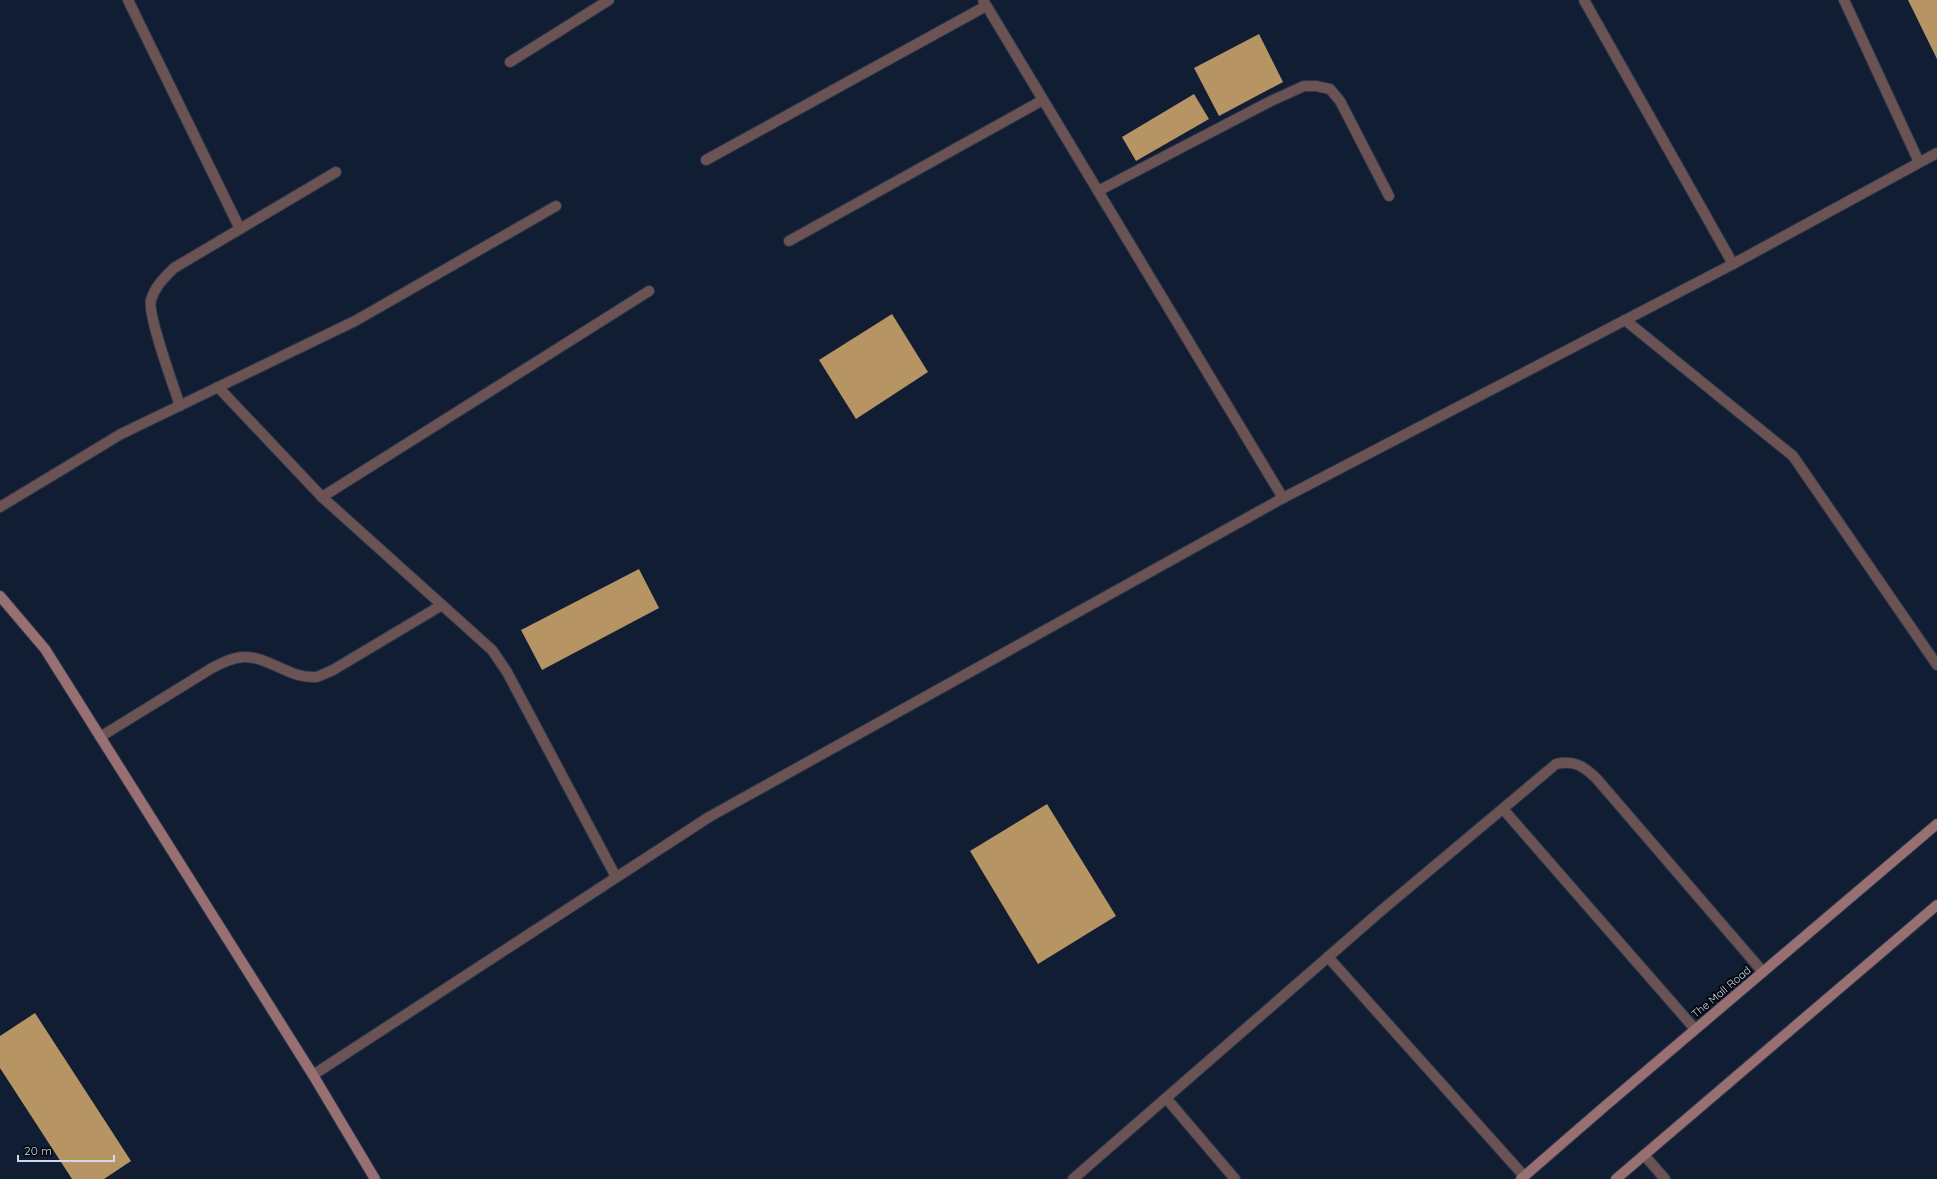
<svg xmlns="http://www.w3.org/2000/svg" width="1937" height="1179" font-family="Quicksand,sans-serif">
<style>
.building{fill:#b69464}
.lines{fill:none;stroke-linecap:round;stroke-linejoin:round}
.lane-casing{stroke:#2c374b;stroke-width:12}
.street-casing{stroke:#2c374b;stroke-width:12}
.secondary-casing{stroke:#2c374b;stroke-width:12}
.lane{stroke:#6c5353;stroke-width:10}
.street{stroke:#6c5353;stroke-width:10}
.secondary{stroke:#997072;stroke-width:10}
.labels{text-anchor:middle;stroke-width:4;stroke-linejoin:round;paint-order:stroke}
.street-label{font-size:11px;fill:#d0d9e7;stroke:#040810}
</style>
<rect width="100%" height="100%" fill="#111d32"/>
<g class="building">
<path d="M1908,0h29v59z"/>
<path d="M1259,34l24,48 -64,34 -25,-48z"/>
<path d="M1194,94l15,25 -73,42 -14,-24z"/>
<path d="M892,314l36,58 -72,47 -37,-59z"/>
<path d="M639,569l20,39 -117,62 -21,-40z"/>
<path d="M1047,804l69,112 -78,48 -68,-113z"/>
<path d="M35,1013l96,148 -27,18h-32l-72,-111v-32z"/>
</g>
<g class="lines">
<g class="lane-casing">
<path id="lane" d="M1625,320l168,136 144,209"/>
</g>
<g class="street-casing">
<g id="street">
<path d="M128,0l112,229"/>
<path d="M983,0l300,498"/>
<path d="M1584,0l149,264"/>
<path d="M1844,0l75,162"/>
<path d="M510,62l99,-62"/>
<path d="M706,160l280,-154"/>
<path d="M1098,191l173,-90 33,-15h12l14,3 10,12 49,95"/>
<path d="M789,241l254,-141"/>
<path d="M218,387l104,110 170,153 15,22 109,205"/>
<path d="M180,406c-6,-19 -33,-92 -29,-106 4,-14 13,-22 23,-32l162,-96"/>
<path d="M322,497l327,-206"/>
<path d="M0,507l121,-73 234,-113 201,-115"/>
<path d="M100,737l112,-69c10,-5 21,-11 33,-11 24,0 45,22 71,20 5,-1 12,-5 17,-7l109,-65"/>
<path d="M1503,809l192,220"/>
<path d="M1328,957l196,219"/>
<path d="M313,1075l396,-258 574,-319 450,-234 204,-111"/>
<path d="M1166,1098l69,81"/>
<path d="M1644,1155l21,24"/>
<path d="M1073,1179l309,-269 174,-146c19,-4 27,2 40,14l167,194"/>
</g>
</g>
<g class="secondary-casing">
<g id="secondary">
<path d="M0,596l45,53 268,426 62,104"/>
<path d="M1521,1179l83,-72 333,-283"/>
<path d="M1616,1179l321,-274"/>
</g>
</g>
<use href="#lane" class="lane"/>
<use href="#street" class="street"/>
<use href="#secondary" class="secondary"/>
</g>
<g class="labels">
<g class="street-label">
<text transform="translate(1721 992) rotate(-40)" y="4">The Mall Road</text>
</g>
</g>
<path d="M18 1155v6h96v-6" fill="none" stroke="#d0d9e7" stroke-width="2"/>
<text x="24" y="1155" font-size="12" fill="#d0d9e7" stroke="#040810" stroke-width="3" paint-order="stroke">20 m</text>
</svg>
